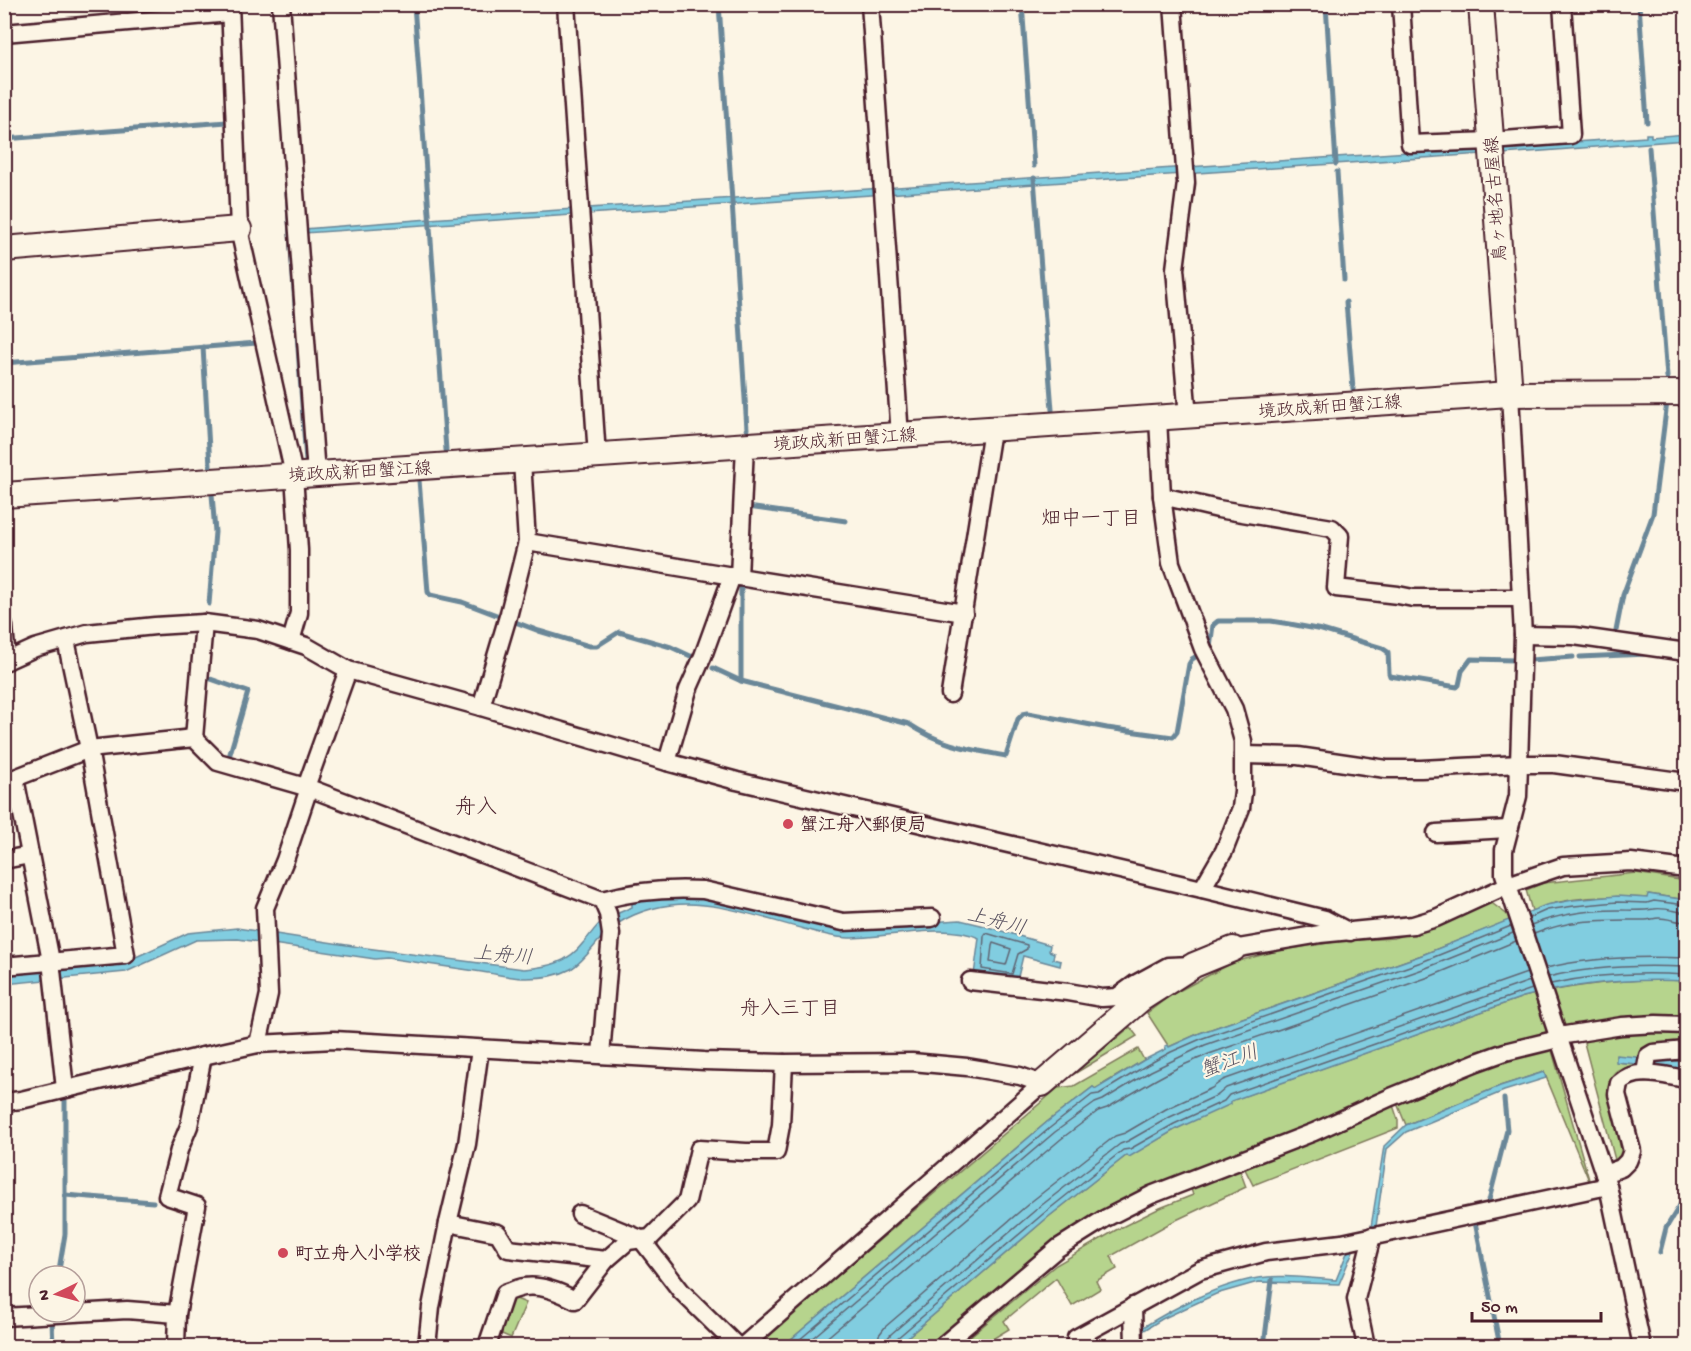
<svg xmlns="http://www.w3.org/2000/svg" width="1691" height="1351" font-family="'Gochi Hand','Klee One',sans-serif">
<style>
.green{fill:#b6d48d;stroke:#807a5c;stroke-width:1.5}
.water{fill:#81cde0;stroke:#6b8798;stroke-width:1.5}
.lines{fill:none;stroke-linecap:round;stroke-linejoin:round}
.shore{stroke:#606573;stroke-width:1.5}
.stream{stroke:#6b8798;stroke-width:5}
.street-casing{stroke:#4a1f2b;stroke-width:21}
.secondary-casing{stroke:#4a1f2b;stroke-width:28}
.street{stroke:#fcf5e5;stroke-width:16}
.secondary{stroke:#fcf5e5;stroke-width:24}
.poi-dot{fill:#d1495b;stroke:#fcf5e5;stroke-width:2}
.labels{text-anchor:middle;stroke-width:4.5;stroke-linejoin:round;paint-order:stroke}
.street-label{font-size:18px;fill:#4a1f2b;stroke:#fcf5e5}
.poi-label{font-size:18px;font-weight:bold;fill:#4a1f2b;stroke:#fcf5e5;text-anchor:start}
.neighbourhood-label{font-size:20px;fill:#4a1f2b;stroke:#fcf5e5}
.water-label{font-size:20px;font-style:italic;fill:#5a5361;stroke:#fcf5e5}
.quarter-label{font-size:21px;fill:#4a1f2b;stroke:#fcf5e5}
</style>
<rect width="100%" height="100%" fill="#fcf5e5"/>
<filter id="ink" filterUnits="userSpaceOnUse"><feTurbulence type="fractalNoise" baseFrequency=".0167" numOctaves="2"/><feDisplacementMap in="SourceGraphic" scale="12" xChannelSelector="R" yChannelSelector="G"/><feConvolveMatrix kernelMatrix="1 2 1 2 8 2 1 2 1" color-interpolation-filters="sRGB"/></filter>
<g filter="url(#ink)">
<g class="green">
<path d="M1636,873l50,8v19l-37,-6 -1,4c-39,-2 -80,-3 -116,13l-6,-21 17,-7z"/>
<path d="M1489,901l20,15 1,4 -88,35 -222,78 -31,14 -22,-34 24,-18 63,-33 43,-11 64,-10 53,-3 41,-11z"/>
<path d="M1653,979l33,2v39l-178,25 -466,207 -108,94h-37l150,-128 80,-63 2,1 47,-27 54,-28 293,-104c43,-11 86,-15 130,-18z"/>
<path d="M1130,1027l7,9 -63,38z"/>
<path d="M1686,1030v16l-35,3 -12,6v3l-23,-2 1,6 21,2 -1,4c-17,-1 -26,1 -29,20l14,66 -2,5 -5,1 -32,-121 25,-6z"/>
<path d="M1551,1047l39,136 -46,-111 -44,14 -94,39 -10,-24 81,-33z"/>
<path d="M1138,1049l6,11 -49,29 -2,-2 -46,35 -264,224h-28l303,-258 16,-2z"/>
<path d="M1392,1102l6,18v8l-145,57 -9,-18z"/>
<path d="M1239,1168l7,19 -74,35 -61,34 6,13 -21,12 4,8 -28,17 -16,-28 -52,43 5,8 -28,17h-19l-1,-2 95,-79 60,-35 44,-22 33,-13 -2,-6z"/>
<path d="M509,1296l17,7 -15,35 -16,-7z"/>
</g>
<g class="water">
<path d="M1646,134h5v3l35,-3v6l-183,14v-7l143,-10z"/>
<path d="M1481,147l1,7 -1178,79v-4l125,-10z"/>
<path d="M680,894l170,33 110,-7 21,5 69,20 -1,6 5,2 -1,6 8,2 -1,5 -37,-10 -6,25 -43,-6 5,-37c-32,-16 -93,0 -130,0 -15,0 -30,-5 -45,-9 -40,-10 -91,-30 -133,-24 -24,3 -52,13 -69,32 -10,11 -18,24 -31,32 -13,7 -29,9 -44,9 -15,0 -30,-4 -45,-6 -32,-5 -63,-9 -95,-14l-12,1 -137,-20 -42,1 -70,32 -121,12v-9l118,-12 65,-30 49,-5 129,20 158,21c24,-2 44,-6 59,-26 6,-6 12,-16 19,-22 6,-4 22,-10 30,-14v-7z"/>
<path d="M1648,894l38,6v81c-55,-3 -109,2 -163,16l-292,104v3l-55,25 -47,28 -2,-2 -80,63 -150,128h-114l264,-224 46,-35 3,2 48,-29 22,-11 -1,-3 3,-1 1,2 31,-14 222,-78 124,-50 27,-5 44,-4 30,2z"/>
<path d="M1616,1055l70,7v7l-70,-7z"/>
<path d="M1544,1072l2,6 -42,13 -98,41 -19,17 -11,77 -5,1 13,-81 22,-21 94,-39z"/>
<path d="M1349,1248l4,3 -14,33 -81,-2 -42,12 -54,25 -37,23 -1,4h-4l1,-5c40,-26 89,-55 137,-63 25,-4 53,1 78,2z"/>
</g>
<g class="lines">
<g class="shore">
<path d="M1529,918l18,-8 27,-4 43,-4 30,1 7,-2 32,4"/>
<path d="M1531,925c28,-11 57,-15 87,-15 12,0 24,1 36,-1 10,-2 23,3 32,4"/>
<path d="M986,933l41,12v4l-9,5 -6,20 -30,-5 2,-33z"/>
<path d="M1534,934c39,-16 70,-14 111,-14 5,0 9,-2 14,-2 9,0 18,4 27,4"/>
<path d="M993,943l18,6 -5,16 -16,-3 2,-16z"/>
<path d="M1546,968c44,-11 96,-12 140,-10"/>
<path d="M1548,977c44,-11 94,-12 138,-10"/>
<path d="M1551,984c43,-10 91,-12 135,-9"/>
<path d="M792,1346l259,-219 41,-32 7,-1 48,-29 24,-13 32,-14 221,-77 87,-35"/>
<path d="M803,1346l252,-214 40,-29 8,-3 48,-29 54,-26 221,-77 87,-35"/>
<path d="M817,1346l244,-207 37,-28 9,-3 48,-28 24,-13 30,-13 220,-77 87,-36"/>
<path d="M877,1346l2,-11 6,-8 147,-126 83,-65 10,-3 41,-24 46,-21 11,-8 304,-107"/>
<path d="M886,1346l1,-7 4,-5 147,-126 82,-64 8,-3 42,-24 48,-22 8,-7 304,-107"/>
<path d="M894,1346l2,-7 147,-125 80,-64 7,-1 44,-25 50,-23 5,-6 303,-106"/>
</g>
<g class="stream">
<path d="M414,4l32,446"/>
<path d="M719,4l28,425"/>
<path d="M1022,4l12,162"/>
<path d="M1326,4l10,160"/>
<path d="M1639,4l8,118"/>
<path d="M4,139l223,-17"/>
<path d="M1649,148l18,229"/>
<path d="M1337,172l7,108"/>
<path d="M1034,178l18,232"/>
<path d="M287,192l19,269"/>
<path d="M1346,302l7,87"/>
<path d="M203,347l7,119"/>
<path d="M4,363l253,-20"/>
<path d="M419,480l9,112 2,3 32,7 77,29 50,15h8l22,-14 52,15 26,12"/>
<path d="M748,507l98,14"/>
<path d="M741,586v95"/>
<path d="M209,604l6,-72 -3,-38"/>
<path d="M1615,636l8,-41 30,-81 14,-112"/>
<path d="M1580,657l67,-3"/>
<path d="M1530,660l43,-3"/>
<path d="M713,668l28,13 168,43c33,22 60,25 97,32l12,-37 5,-5 5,-1 79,15 66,9 4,-5 12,-68 3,-5 18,-11 3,-23 5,-4h53l19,3 32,6 60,18 6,4 1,21 1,3 67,11 2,-2 3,-14 9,-12 44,1"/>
<path d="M205,674v3l43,15 -19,65"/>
<path d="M65,1195l88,7"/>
<path d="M1488,1204l19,-74 -3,-31"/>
<path d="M1475,1222l25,124"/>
<path d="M1660,1252l6,-24 16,-26 4,-21"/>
<path d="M58,1276l7,-42v-133"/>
<path d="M52,1321l1,25"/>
<path d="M1264,1346l8,-66"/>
</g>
<g class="street-casing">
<g id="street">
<path d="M230,4l9,225 55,246 5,75v63l-8,28"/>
<path d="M281,4l35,470"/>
<path d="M566,4l31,452"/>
<path d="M870,4l30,432"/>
<path d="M1173,4l13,179 -11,86 13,147"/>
<path d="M1401,4l9,140 81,-3 80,-6 -9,-131"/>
<path d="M4,33l226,-20"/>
<path d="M1510,394l13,241 -5,161 -14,54v24l104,312 34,160"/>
<path d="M1158,418l4,78 9,67 32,86 31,60 9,32v51l-2,16 -17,43 -22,38"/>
<path d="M1162,496l56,13 114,19 8,8 -4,52 62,7 15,3h107"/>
<path d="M527,542l212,35 6,-131"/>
<path d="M739,577l225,36"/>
<path d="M4,626l3,35"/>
<path d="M1523,635l51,1 112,16"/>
<path d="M4,662l31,-14 52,-15 68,-7 49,-3 54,7 48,16 42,24 133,37 186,55 70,19 465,108 123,30 25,13"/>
<path d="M950,694l42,-264"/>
<path d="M481,707l28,-94 18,-71 -5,-81"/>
<path d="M194,738l10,-115"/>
<path d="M1243,755l55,1 88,13h35l99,-5h34l132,18"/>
<path d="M667,762l21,-72 15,-34 29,-80"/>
<path d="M306,787l42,-117"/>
<path d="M1436,833l72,-4"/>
<path d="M4,860l26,-5"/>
<path d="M602,900c32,-9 67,-12 101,-10l140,32 89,-4"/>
<path d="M1233,949l87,-15 93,-9 23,-7 72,-33 55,-19 68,-4 55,7"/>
<path d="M4,966l122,-11 -37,-206 -23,-109"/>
<path d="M970,981l98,11 34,6 15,-1 18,-13 33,-18 25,-1"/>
<path d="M258,1044l11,-50 -4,-86 20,-48 24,-72"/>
<path d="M1645,1073l3,-17 5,-3 33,-3"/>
<path d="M65,1089l-14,-128 -36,-183 74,-29 105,-11 24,24 91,26 293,112 6,14 3,20 -10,121"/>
<path d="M4,1102l17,-2 182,-44 55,-12 76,-4 370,21 80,2 128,-1 55,5 53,9 22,8"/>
<path d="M1604,1174l17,-6 7,-7 4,-10 -15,-57 2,-11c18,-17 45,-7 67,-4"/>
<path d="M580,1214l61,25 40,52 56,55"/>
<path d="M448,1223l50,10 10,16 98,11"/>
<path d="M1133,1306l1,40"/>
<path d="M177,1314l20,-108 -30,-10 12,-46 10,-24 14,-70"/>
<path d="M4,1317l123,-7 50,4 -1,32"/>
<path d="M427,1346l4,-39 17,-84 19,-79 13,-95"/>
<path d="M487,1346l18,-53c6,-2 13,-5 19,-6 17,-3 36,5 51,13l31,-40 22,-19 22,-3 37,-37 12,-52 47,3h30l5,-27 3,-62"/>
<path d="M743,1346l299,-262"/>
<path d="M942,1346l116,-98 46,-29 47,-24 163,-63 77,-35 86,-35 28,-10 45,-11 9,-5 63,-10 34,-2 30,1"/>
<path d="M1075,1346l1,-8 124,-68 66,-18 76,-9 266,-57"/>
<path d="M1366,1346l-10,-47 16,-63"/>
</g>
</g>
<g class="secondary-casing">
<g id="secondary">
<path d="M1481,4l29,390"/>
<path d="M4,249l235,-20"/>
<path d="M4,495l1506,-101 176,-1"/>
<path d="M1042,1084l99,-85 53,-34 39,-16"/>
</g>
</g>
<use href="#street" class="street"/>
<use href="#secondary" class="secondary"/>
</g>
</g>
<g class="poi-dot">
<circle cx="788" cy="824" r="6"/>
<circle cx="283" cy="1253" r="6"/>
</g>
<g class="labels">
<g class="street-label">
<text transform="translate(1495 199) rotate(-94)" y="6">鳥ヶ地名古屋線</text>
<text transform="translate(1330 406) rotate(-4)" y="6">境政成新田蟹江線</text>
<text transform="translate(845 439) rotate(-4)" y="6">境政成新田蟹江線</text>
<text transform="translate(360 471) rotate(-3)" y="6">境政成新田蟹江線</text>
</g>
<g class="poi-label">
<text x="800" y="830">蟹江舟入郵便局</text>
<text x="295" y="1259">町立舟入小学校</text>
</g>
<g class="neighbourhood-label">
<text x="1091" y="524">畑中一丁目</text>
<text x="790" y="1014">舟入三丁目</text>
</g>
<g class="water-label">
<text transform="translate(997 920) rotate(14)" y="7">上舟川</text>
<text transform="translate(503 954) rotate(5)" y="7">上舟川</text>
<text transform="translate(1229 1060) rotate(-20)" y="7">蟹江川</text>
</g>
<g class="quarter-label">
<text x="476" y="813">舟入</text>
</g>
</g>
<rect width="1691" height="1351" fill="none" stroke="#fcf5e5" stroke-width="24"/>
<rect x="12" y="12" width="1667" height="1327" fill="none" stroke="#4a1f2b" stroke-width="2" filter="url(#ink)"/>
<g transform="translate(57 1294) rotate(265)"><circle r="28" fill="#fcf5e5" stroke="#b59f9b" stroke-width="1.5"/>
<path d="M0-4.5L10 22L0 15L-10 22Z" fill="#d1495b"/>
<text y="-9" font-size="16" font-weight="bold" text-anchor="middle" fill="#4a1f2b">N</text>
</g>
<path d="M1472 1312v9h129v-9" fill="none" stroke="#4a1f2b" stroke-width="3"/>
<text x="1481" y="1312" font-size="18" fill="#4a1f2b" stroke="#fcf5e5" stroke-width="4.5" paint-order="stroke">50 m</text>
</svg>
